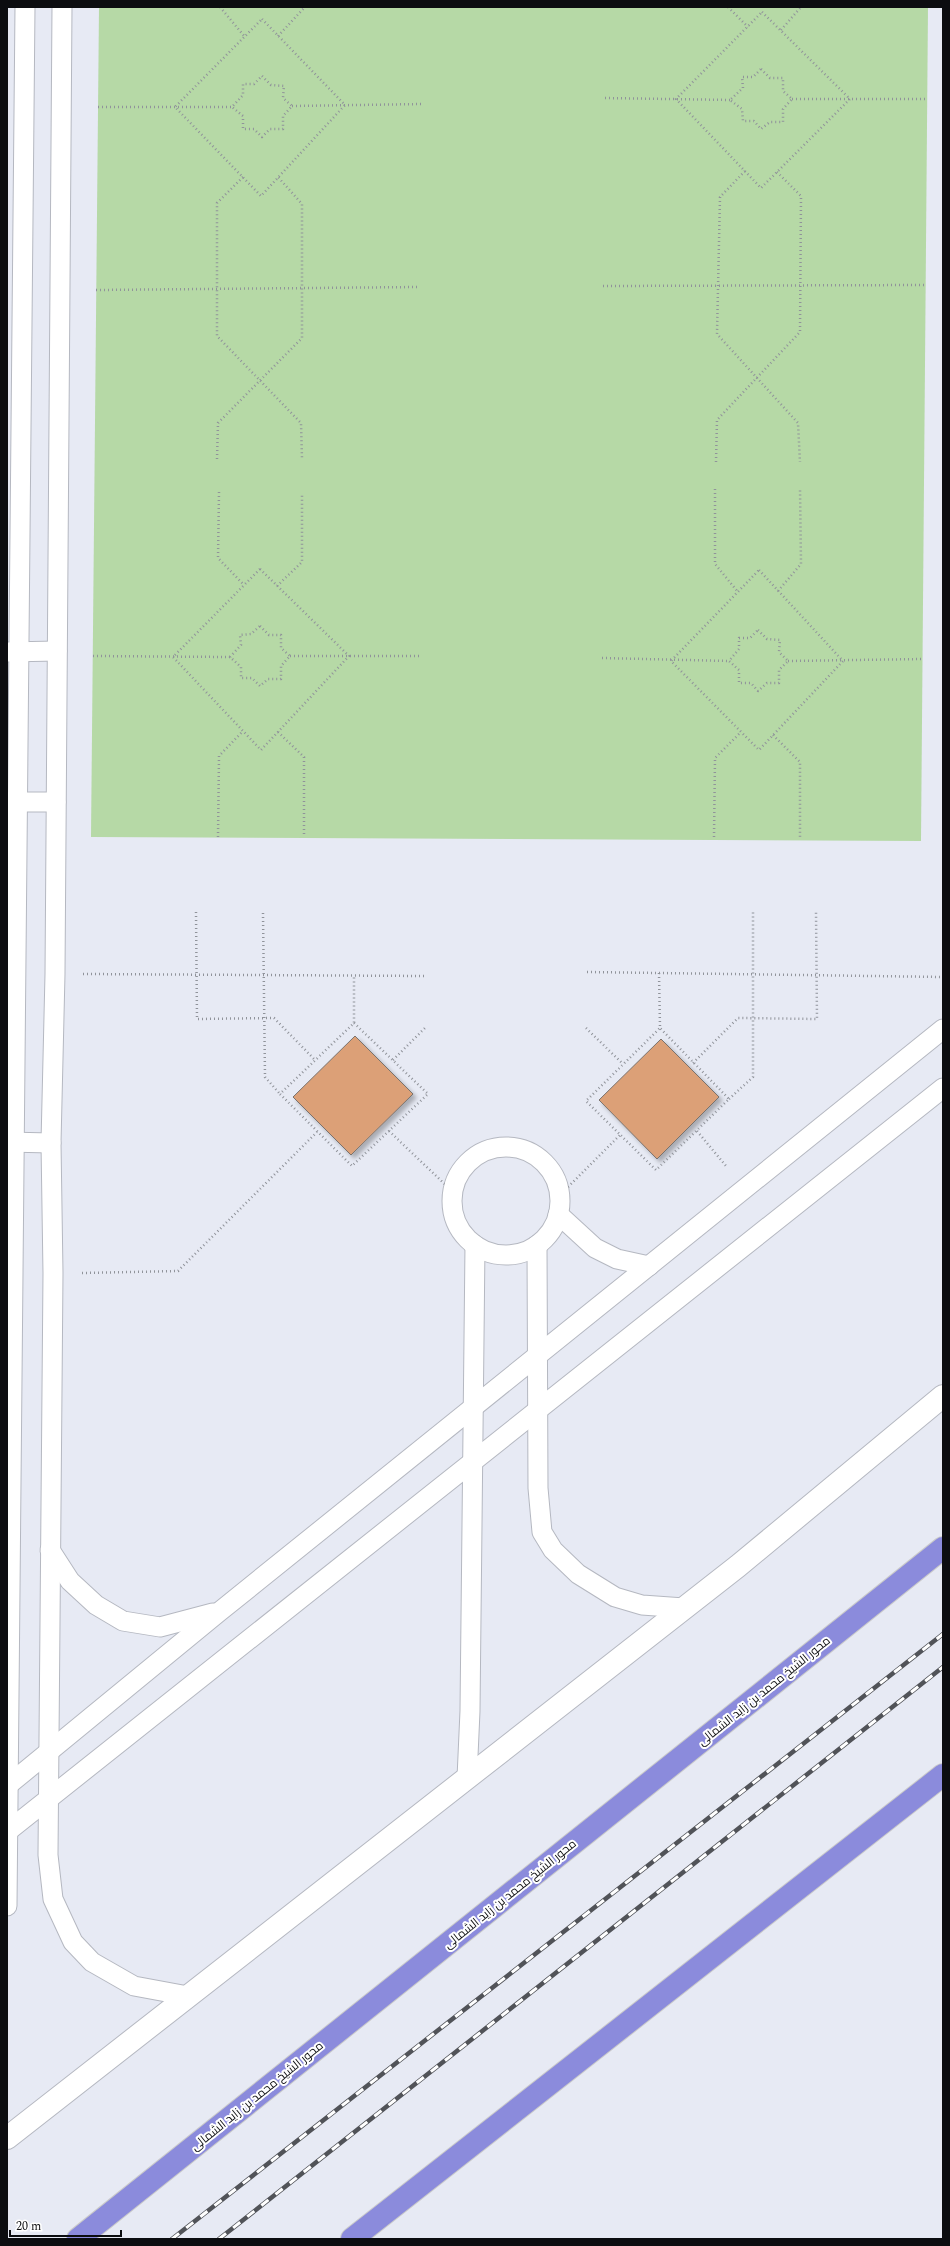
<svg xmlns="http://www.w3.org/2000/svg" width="950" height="2246" font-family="Spectral,Cairo,serif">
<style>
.green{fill:#b6d9a6}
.building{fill:#dca077;stroke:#7a726c;filter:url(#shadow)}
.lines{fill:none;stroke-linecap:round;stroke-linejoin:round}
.lane-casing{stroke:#b5b8c1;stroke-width:21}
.street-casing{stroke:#b5b8c1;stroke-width:24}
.highway-casing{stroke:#cacaca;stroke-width:24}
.path{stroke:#90939a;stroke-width:2.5;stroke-dasharray:1 3;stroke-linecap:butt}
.lane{stroke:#fff;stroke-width:19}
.street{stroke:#fff;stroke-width:22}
.highway{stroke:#8b8bdc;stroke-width:22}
.rail-casing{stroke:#515358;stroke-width:4.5}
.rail{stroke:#fff;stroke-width:3;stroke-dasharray:9;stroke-linecap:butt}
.labels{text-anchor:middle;stroke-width:4;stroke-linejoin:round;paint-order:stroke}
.street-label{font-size:12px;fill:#0c0d10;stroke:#fff}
</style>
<defs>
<filter id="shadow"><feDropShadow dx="3.5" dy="3.5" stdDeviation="2" flood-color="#0004"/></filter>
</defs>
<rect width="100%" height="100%" fill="#e7eaf4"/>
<path class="green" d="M99,7h829l-7,834 -830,-4z"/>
<g class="building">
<path d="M355,1036l58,58 -62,61 -58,-58z"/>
<path d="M661,1039l58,58 -62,62 -58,-59z"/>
</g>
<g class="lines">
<g class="lane-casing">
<g id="lane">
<path d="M62,7l-7,967 -4,169 2,130 -5,582 5,44 20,43 19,20 42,24 54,10"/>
<path d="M7,652l50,-1"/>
<path d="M7,802h49"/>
<path d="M7,1142l44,1"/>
<circle cx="506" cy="1201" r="54"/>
<path d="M558,1214l37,34 22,11 32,7"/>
<path d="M537,1245l1,243 4,44 11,18 25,24 37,23 27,8 42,3"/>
<path d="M50,1550l20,31 26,24 27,16 37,6 53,-14"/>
<path d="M467,1778l3,-67 5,-466"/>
<path d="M7,1786l212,-174 724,-583"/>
<path d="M8,1831l935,-743"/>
<path d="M7,1906l18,-1899"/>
</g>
</g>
<g class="street-casing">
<path id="street" d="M7,2138l731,-572 205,-170"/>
</g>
<g class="highway-casing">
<g id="highway">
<path d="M78,2239l865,-691"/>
<path d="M352,2239l591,-464"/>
</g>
</g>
<g class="path">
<path d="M220,7l25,30"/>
<path d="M728,7l20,20"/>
<path d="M762,12l88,87 -89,89 -85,-89z"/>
<path d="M262,19l83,86 -84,91 -86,-89z"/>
<path d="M781,30l20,-23"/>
<path d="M278,36l27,-29"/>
<path d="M761,69l9,9h13v13l9,8 -9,10v13h-13l-9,7 -7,-8h-11l-1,-12 -12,-9 13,-12 -1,-11h11z"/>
<path d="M262,76l9,9 13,1 -1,12 9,8 -9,10v13h-13l-8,8 -8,-8h-11v-13l-11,-9 11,-12v-11h11z"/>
<path d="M605,98l125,2"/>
<path d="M792,99h135"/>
<path d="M292,106l130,-2"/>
<path d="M98,107h134"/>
<path d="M745,171l-25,26 -3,137 81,89 2,39"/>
<path d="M243,177l-26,26v133l84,87 1,35"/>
<path d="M603,286l323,-1"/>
<path d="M96,290l322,-3"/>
<path d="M217,459l1,-36 84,-85v-134l-24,-27"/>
<path d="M716,462l1,-42 83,-88 1,-136 -24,-24"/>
<path d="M715,489v75l23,28"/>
<path d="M219,492l-1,66 26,27"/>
<path d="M260,569l89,87 -88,94 -88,-93z"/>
<path d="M759,570l84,91 -84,89 -88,-89z"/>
<path d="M277,586l25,-24v-68"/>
<path d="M778,591l23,-27 -1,-76"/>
<path d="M260,626l9,9h12v13l9,8 -9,10v13h-13l-8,7 -8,-8h-11v-11l-11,-10 11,-12 -1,-10 11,-1z"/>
<path d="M758,630l9,9 13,1 -1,12 9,9 -9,9v13h-12l-9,8 -7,-8h-12v-13l-10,-9 10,-12v-11h11z"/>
<path d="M93,656l137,1"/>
<path d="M290,656h131"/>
<path d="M602,658l127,3"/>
<path d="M788,661l135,-2"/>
<path d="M278,732l26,25v80"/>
<path d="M773,735l27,27v77"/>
<path d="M218,837l1,-81 24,-25"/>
<path d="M714,837l1,-79 26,-26"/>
<path d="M196,912l1,107 77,-1 41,42"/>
<path d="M263,913l2,164 15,17"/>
<path d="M587,972l356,5"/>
<path d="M659,973l1,55 69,71 -73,71 -70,-69 74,-73"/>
<path d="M83,974l342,2"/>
<path d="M354,1023l74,71 -76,72 -72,-72 74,-71v-48"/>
<path d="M586,1028l37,36"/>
<path d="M393,1060l33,-33"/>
<path d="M693,1063l45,-45 79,1 -1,-108"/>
<path d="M729,1099l24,-22v-167"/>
<path d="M389,1131l63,60"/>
<path d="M697,1131l29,35"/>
<path d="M568,1187l52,-52"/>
<path d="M82,1273l96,-2 139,-139"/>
</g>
<use href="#lane" class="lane"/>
<use href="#street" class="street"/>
<use href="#highway" class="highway"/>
<g class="rail-casing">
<g id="rail">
<path d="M172,2239l771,-605"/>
<path d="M219,2239l724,-572"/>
</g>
</g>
<use href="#rail" class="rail"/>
</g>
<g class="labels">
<g class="street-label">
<text transform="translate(764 1691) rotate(-39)" y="4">محور الشيخ محمد بن زايد الشمالى</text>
<text transform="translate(510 1894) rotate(-39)" y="4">محور الشيخ محمد بن زايد الشمالى</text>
<text transform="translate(257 2096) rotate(-39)" y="4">محور الشيخ محمد بن زايد الشمالى</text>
</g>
</g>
<rect width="950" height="2246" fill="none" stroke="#0c0d10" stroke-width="16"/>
<path d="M10 2230v6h111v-6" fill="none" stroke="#0c0d10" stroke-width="2"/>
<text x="16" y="2230" font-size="12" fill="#0c0d10" stroke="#ffffff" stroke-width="3" paint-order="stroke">20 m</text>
</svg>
